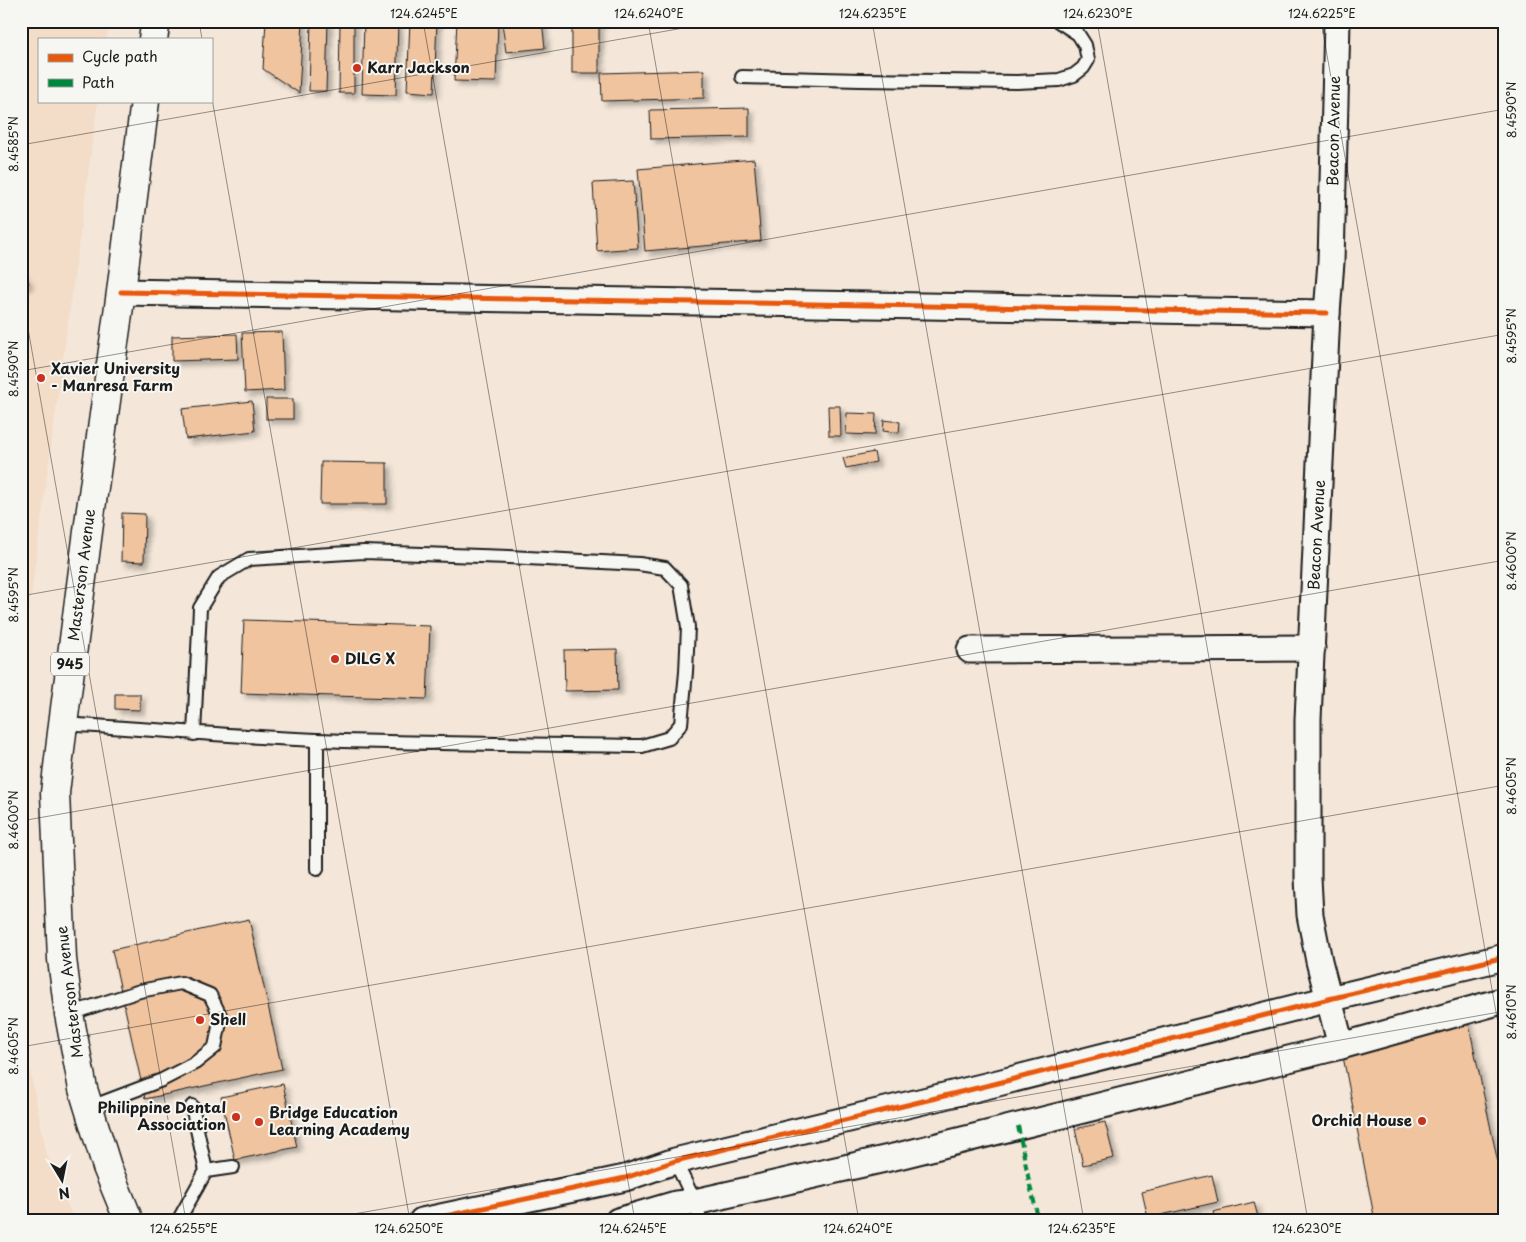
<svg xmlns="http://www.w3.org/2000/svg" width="1526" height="1242" font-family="'Playpen Sans',sans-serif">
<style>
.built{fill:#f3dcc8}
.building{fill:#f0c49f;stroke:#1c1c1c;filter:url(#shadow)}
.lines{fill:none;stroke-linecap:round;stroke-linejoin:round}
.service-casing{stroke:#1c1c1c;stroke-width:16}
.minor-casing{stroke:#1c1c1c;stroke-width:29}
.primary-casing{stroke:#1c1c1c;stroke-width:31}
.service{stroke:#f6f6f2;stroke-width:12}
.minor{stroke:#f6f6f2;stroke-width:25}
.primary{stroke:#f6f6f2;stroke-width:28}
.quiet{stroke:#00873e;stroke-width:4;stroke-dasharray:8 4;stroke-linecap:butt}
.cycleway-casing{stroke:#f6f6f2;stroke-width:8}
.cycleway{stroke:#e8590c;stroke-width:5}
.ticks{fill:none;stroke:#1c1c1c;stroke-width:1;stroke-opacity:0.45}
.poi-dot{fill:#c8321e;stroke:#f6f6f2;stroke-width:2}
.labels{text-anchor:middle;stroke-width:4;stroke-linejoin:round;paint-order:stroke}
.shield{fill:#f6f6f2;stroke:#5d5d5c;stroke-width:1}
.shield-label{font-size:14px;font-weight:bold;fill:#1c1c1c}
.poi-label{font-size:15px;font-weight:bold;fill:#1c1c1c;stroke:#f6f6f2;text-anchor:start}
.street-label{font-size:15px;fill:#1c1c1c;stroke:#f6f6f2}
.neatline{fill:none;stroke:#1c1c1c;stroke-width:2}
.ticks-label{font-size:12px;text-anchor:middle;fill:#1c1c1c}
</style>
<defs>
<filter id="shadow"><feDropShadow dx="4.5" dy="4.5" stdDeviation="2.5" flood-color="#0004"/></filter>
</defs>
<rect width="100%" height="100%" fill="#f4e7d9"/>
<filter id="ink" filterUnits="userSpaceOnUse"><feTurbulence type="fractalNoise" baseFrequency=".02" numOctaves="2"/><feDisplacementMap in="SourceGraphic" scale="10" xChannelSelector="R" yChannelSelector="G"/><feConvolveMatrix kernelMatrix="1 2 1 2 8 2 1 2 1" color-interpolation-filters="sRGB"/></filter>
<g filter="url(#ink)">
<g class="built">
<path d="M21,21h88l-2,18h-68v62h59l-77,567z"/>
<path d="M21,1026l26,129 27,66h-53z"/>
</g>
<g class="building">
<path d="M266,21h37l-4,72 -36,-24z"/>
<path d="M311,21h17l-2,70h-17z"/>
<path d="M340,21h14v72h-15z"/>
<path d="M364,21h34l-2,74 -34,-1z"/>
<path d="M410,21h27l-3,72 -27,-2z"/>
<path d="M457,21h41l-2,61 -42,-1z"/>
<path d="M514,21h28l3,27 -39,4 -4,-29z"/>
<rect x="572" y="21" width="27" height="52"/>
<path d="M704,70v28l-102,3 -1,-28z"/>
<path d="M749,108v29l-98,2 -1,-29z"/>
<path d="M754,159l7,82 -116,10 -7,-82z"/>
<path d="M633,181l5,67 -41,3 -4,-68z"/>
<path d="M21,271l8,12 -8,5z"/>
<path d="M282,332l2,58 -39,2 -3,-59z"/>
<path d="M237,334l1,25 -66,2v-25z"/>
<rect x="266" y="399" width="27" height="20"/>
<path d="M252,401l3,30 -69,8 -4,-30z"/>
<path d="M828,406h12l1,30h-12z"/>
<path d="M847,413l29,1 -1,21 -29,-1z"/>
<path d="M884,420l16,2 -1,11 -16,-2z"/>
<path d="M874,452l2,10 -30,6 -3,-10z"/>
<path d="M321,462l66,1v41h-67z"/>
<path d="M122,513l23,1 -1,48 -23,-1z"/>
<path d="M244,620l186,6 -3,73 -186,-6z"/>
<path d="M617,649l1,41 -53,1 -1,-41z"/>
<path d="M115,694h25v16l-25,-1z"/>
<path d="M249,919l33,150 -137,30 -33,-149z"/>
<path d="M1466,1011l39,185v25h-130l-34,-175z"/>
<path d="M283,1084l14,63 -62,13 -14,-63z"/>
<path d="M1105,1122l9,36 -31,7 -8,-36z"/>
<path d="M1212,1175l6,27 -70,16 -6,-26z"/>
<path d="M1254,1202l5,19h-44l-2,-9z"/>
</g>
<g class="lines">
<g class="service-casing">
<g id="service">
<path d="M742,77l118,3 157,2 42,-2 15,-5 9,-7 5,-8 -3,-15 -7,-11 -20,-13"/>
<path d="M63,724c84,5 168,12 253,16 108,4 217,4 326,6l27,-8 12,-14 5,-52 2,-45 -7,-42 -16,-17 -26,-4 -130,-7 -145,-5 -115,7 -30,18 -19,31 -6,126"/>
<path d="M317,869v-129"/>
<path d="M69,1014l71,-23 41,-8 29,12 11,22 -6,30 -20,16 -33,17 -74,28"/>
<path d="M675,1161l20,41 6,19"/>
<path d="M206,1171l27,-4"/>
<path d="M178,1221l28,-50 -14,-65"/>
</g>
</g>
<g class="minor-casing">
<g id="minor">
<path d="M1337,21l-6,241 -4,51 -19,406v159l2,37 9,46 22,85"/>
<path d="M121,292l1206,21"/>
<path d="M970,650l342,-2"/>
<path d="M422,1221l203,-43 50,-17 323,-78 331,-84 176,-42"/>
<path d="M618,1221l58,-17 19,-2 203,-46 443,-110 164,-46"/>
</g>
</g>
<g class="primary-casing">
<g id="primary">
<path d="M153,39l3,-18"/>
<path d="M129,1221l-22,-54 -24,-78 -14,-75 -7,-55 -7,-166 8,-69 27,-208 31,-224 24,-191"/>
</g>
</g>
<use href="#service" class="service"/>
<use href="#minor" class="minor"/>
<use href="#primary" class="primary"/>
<path class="quiet" d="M1018,1126l12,60 9,35"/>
<g class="cycleway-casing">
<g id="cycleway">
<path d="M121,292l1206,21"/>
<path d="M422,1221l203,-43 50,-17 323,-78 331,-84 176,-42"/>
</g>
</g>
<use href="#cycleway" class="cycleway"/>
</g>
</g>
<path class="ticks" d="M199,21l3,18M423,21l212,1200M648,21l211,1200M872,21l212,1200M1097,21l211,1200M1321,21l184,1042M211,93l199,1128M21,145l702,-124M21,289l165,932M21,371l1484,-262M21,596l1484,-262M21,821l1484,-261M21,1047l1484,-262M314,1221l1191,-210"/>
<g class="poi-dot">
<circle cx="357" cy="68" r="5"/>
<circle cx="41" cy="378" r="5"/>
<circle cx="335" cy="659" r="5"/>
<circle cx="200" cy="1020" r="5"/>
<circle cx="236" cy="1117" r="5"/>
<circle cx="1422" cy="1121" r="5"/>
<circle cx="259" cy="1122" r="5"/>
</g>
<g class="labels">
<rect class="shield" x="51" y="652.5" width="38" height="23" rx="4"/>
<g class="shield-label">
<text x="70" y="669">945</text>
</g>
<g class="poi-label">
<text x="367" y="73">Karr Jackson</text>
<text x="51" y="374">Xavier University<tspan x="51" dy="17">- Manresa Farm</tspan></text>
<text x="345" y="664">DILG X</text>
<text x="210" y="1025">Shell</text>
<text x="226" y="1113" text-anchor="end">Philippine Dental<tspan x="226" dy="17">Association</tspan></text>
<text x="269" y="1118">Bridge Education<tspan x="269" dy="17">Learning Academy</tspan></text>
<text x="1412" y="1126" text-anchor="end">Orchid House</text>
</g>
<g class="street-label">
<text transform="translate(1334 131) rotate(-89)" y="5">Beacon Avenue</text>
<text transform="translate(1317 535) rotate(-87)" y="5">Beacon Avenue</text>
<text transform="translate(82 575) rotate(-83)" y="5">Masterson Avenue</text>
<text transform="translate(70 992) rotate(-97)" y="5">Masterson Avenue</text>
</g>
</g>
<rect width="1526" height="1242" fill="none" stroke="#f6f6f2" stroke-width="55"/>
<rect x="38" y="38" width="175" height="65" fill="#f6f6f2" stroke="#9f9f9c"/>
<rect x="48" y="54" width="25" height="8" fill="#e8590c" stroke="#9f9f9c"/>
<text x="82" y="62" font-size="15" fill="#1c1c1c">Cycle path</text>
<rect x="48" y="79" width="25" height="8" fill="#00873e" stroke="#9f9f9c"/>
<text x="82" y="88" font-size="15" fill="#1c1c1c">Path</text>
<g transform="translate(62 1180) rotate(170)" stroke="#f6f6f2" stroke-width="4" paint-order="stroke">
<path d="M0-4L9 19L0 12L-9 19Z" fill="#1c1c1c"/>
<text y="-8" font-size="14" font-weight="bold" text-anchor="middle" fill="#1c1c1c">N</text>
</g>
<rect x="28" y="28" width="1470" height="1186" class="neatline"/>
<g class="ticks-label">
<text x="424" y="18">124.6245°E</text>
<text x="649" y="18">124.6240°E</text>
<text x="873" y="18">124.6235°E</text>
<text x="1098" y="18">124.6230°E</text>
<text x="1322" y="18">124.6225°E</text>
<text transform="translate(1512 110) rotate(-90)" y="4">8.4590°N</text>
<text transform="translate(14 144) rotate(-90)" y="4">8.4585°N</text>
<text transform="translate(1512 336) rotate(-90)" y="4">8.4595°N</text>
<text transform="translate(14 369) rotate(-90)" y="4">8.4590°N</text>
<text transform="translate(1512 561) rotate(-90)" y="4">8.4600°N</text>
<text transform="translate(14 595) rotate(-90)" y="4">8.4595°N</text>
<text transform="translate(1512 786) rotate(-90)" y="4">8.4605°N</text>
<text transform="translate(14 820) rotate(-90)" y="4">8.4600°N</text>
<text transform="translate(1512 1012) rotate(-90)" y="4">8.4610°N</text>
<text transform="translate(14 1046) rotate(-90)" y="4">8.4605°N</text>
<text x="184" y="1233">124.6255°E</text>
<text x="409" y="1233">124.6250°E</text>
<text x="633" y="1233">124.6245°E</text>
<text x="858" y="1233">124.6240°E</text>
<text x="1082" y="1233">124.6235°E</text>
<text x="1307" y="1233">124.6230°E</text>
</g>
</svg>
